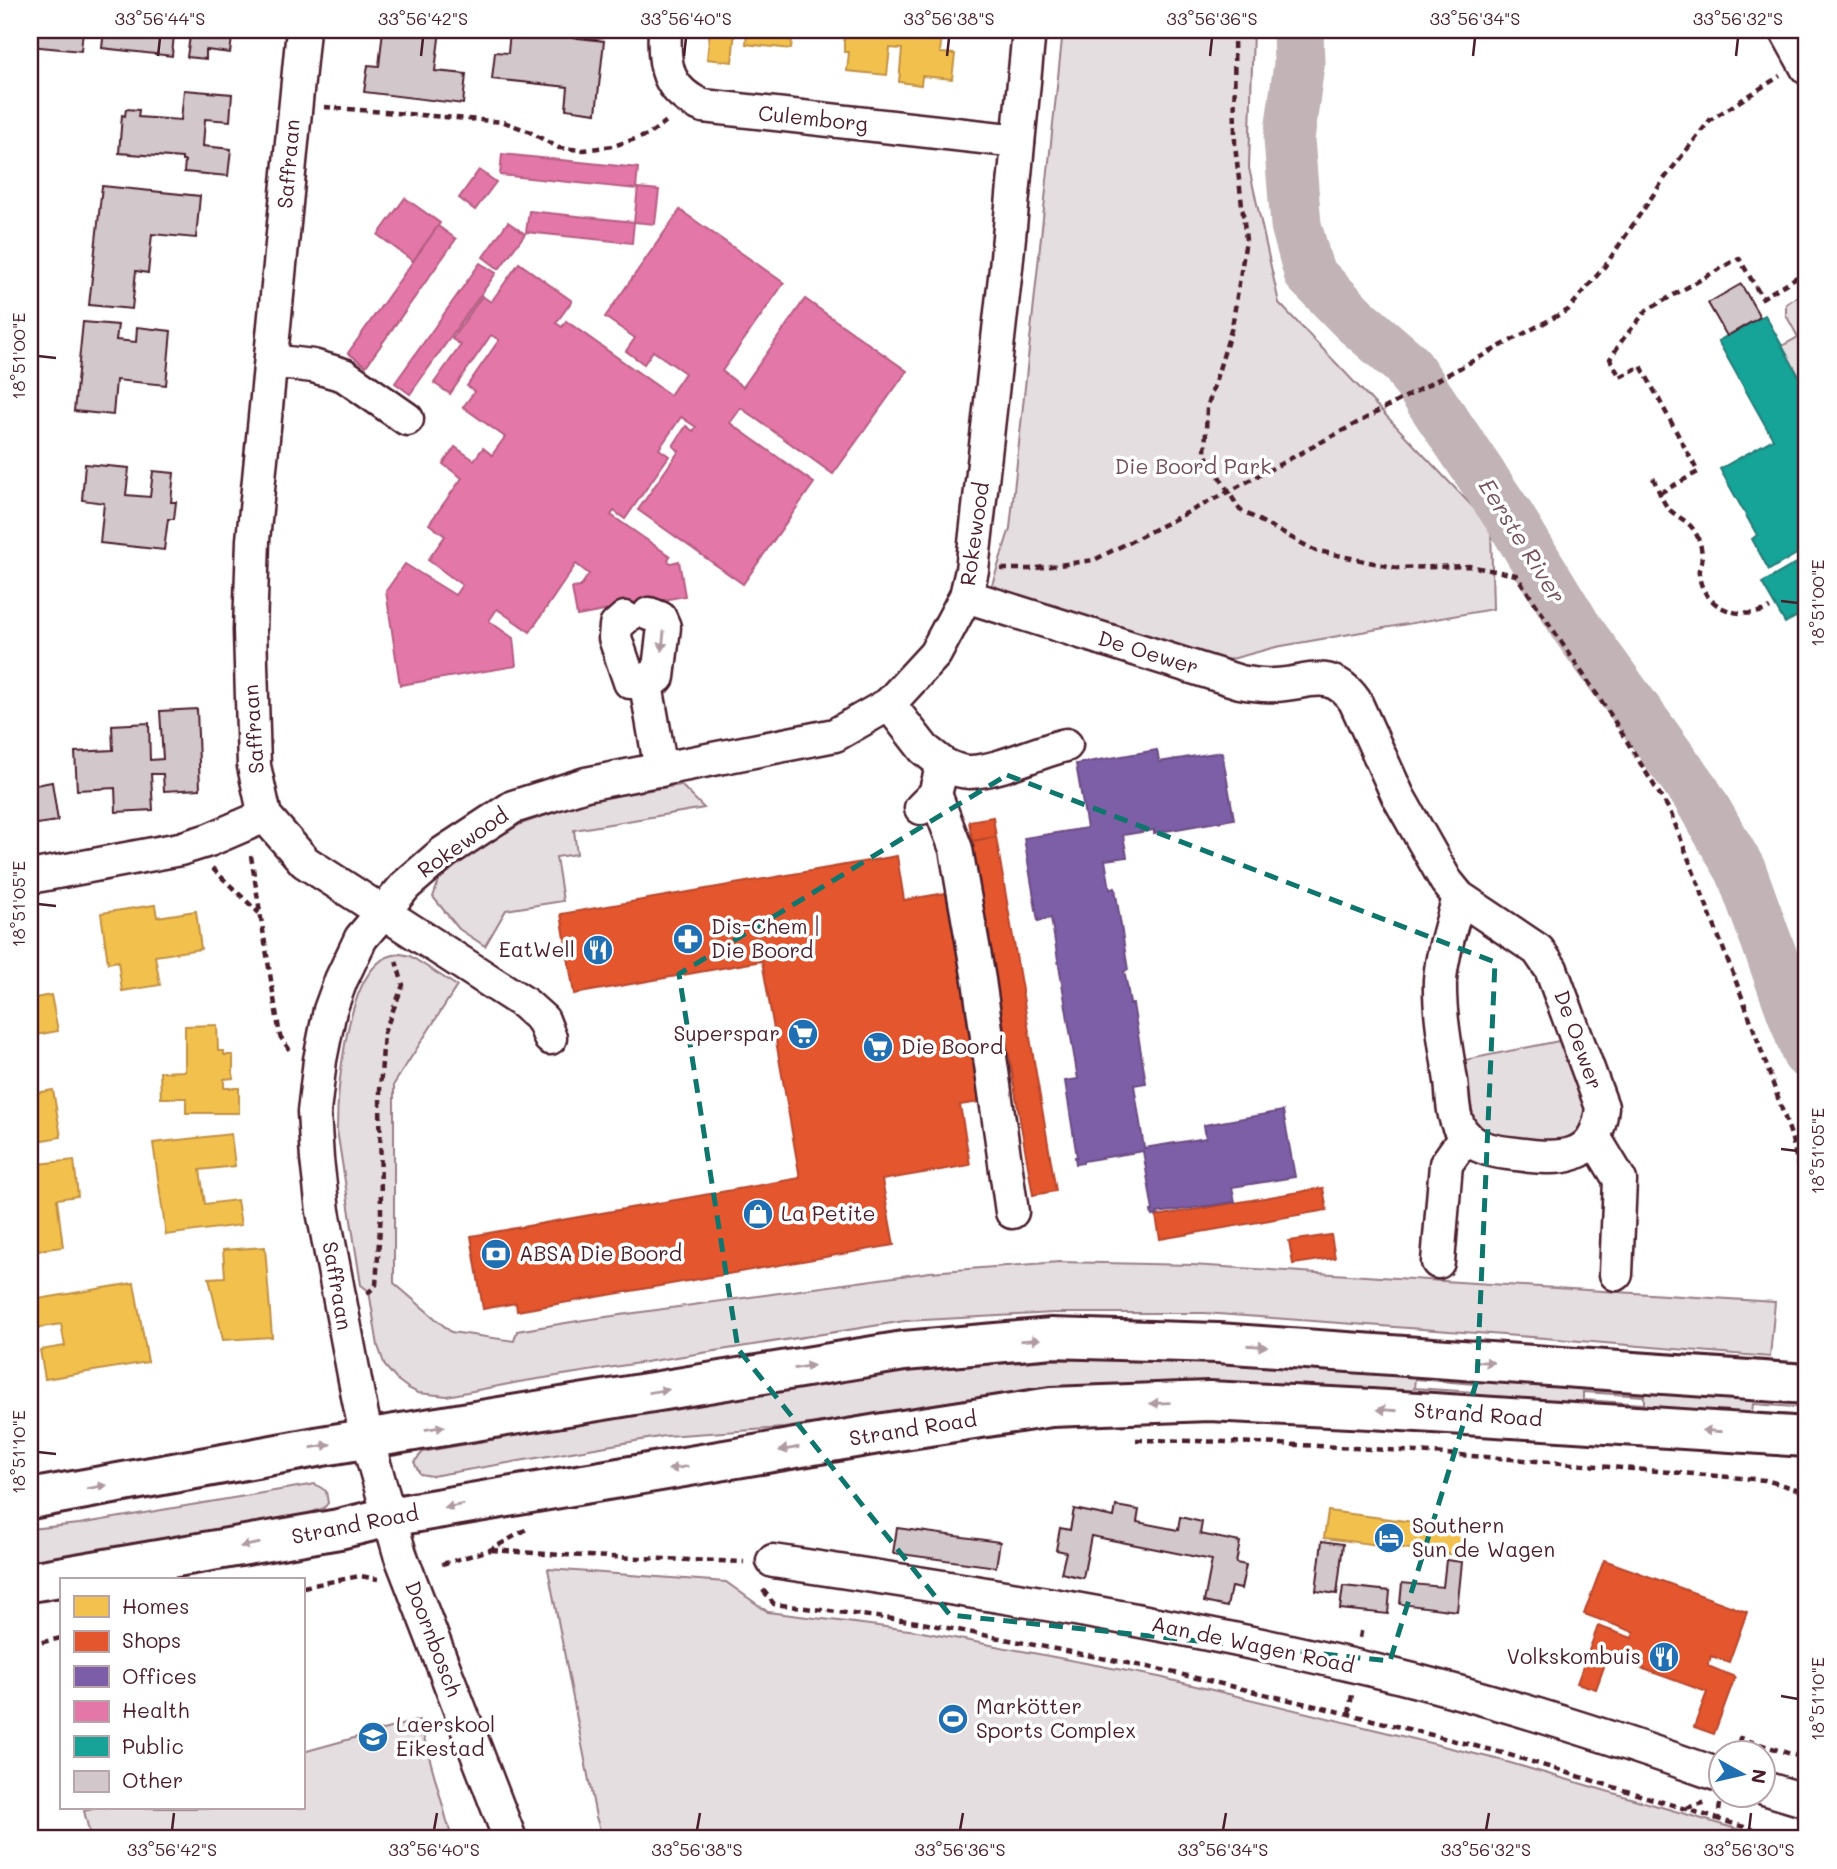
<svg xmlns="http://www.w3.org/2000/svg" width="1837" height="1869" font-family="Mali,sans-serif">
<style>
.green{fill:#e5dee0;stroke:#987e86;stroke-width:2;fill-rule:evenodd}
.homes{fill:#f2c14e;stroke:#c09044;stroke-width:2}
.shops{fill:#e4572e;stroke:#b6462d;stroke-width:2}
.offices{fill:#7b5ea7;stroke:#6c4b82;stroke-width:2}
.health{fill:#e377a8;stroke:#b55d82;stroke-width:2}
.public{fill:#17a398;stroke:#267b77;stroke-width:2}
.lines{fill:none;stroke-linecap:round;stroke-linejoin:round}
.river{stroke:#c1b3b6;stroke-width:51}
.building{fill:#d2c7cb;stroke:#4a1f2b;stroke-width:2}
.minor-casing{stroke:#4a1f2b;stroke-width:37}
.major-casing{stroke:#4a1f2b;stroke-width:44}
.path{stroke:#4a1f2b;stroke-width:4.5;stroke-dasharray:7 5;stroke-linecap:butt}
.minor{stroke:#fff;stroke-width:32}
.major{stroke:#fff;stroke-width:38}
.oneway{fill:#ae9aa0}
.marked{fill:none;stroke:#0f766e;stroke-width:5;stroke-dasharray:14 9;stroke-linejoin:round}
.ticks{fill:none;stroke:#4a1f2b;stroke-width:2.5}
.labels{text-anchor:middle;stroke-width:7;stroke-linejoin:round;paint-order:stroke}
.street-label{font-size:21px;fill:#4a1f2b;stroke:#fff}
.park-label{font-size:21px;fill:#714f58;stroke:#fff}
.poi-label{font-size:21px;fill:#4a1f2b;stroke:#fff;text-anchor:start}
.water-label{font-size:23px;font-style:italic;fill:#74535c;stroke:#fff}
.neatline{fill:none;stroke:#4a1f2b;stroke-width:2.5}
.ticks-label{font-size:18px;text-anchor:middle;fill:#4a1f2b}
</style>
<rect width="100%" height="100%" fill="#fff"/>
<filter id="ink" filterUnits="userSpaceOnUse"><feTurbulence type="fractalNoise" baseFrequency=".0143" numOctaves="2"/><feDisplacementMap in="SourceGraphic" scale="14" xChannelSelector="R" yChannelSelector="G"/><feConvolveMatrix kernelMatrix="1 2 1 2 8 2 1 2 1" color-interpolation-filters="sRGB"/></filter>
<g filter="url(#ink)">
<g class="green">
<path d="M1063,30h190l-4,138 30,135 212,223 2,83 -217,38 -48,13 -239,-66 21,-66z"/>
<path d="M1807,290v101l-25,-45 16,-9 -12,-22v-11z"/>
<path d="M681,785l23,23 -130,22 3,24 -21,3 7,44 -57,9 -21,36 -26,-17 -26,-32 6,-17 25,-21 19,-13 38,-22 68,-24z"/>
<path d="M401,954l9,2 47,30 -63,98v199l57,49 63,9 3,-10 67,-11 346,-48 129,-10 133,3 583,37 -5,55 -225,-19 -341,-25h-151l-148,8 -386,61 -72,14 -29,-3 -10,-5 -12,-9 -11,-13 -7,-20 -9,-55 -8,-6 -24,-155c0,-41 9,-138 40,-166 7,-7 14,-9 24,-10z"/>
<path d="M1564,1040l23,77c-2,12 -16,26 -28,29l-86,-14 -13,-71z"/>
<path d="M1172,1358l635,44v6l-54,-4 -1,8 55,4v4l-593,-38 -190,11 -57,6 -183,29 -119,8 -233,40 -12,-2 -6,-12 9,-10 15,-3 435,-75 175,-14zM1415,1379l60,5v8l-61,-4zM1583,1392l61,4v8l-61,-4z"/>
<path d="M315,1484l11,7 2,12 -4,5 -43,15 -251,44v-38l49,-5z"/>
<path d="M548,1569l178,13 42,30 149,19 242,46 341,83 271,79h-1168l-7,-22z"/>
<path d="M419,1720l33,119h-361l-7,-28 13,-3h206v-56z"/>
</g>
<g class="homes">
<path d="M710,30h25l-3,32 -25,-3z"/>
<path d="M747,30h46l-2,19 -45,-5z"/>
<path d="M844,30h123l-1,4 -24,-3 -2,22 15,1 -3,25 -30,-3 -1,9 -22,-3 3,-33 -12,-1 -3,27 -40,-4 2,-19h-5z"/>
<path d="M155,905l2,12 39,-6 5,38 -46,7 5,29 -38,6 -4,-30 -10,2 -7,-50z"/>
<path d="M51,995l7,36 -28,5v-37z"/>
<path d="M217,1025l1,26h6v4h9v23l-9,1v9h15v25h-53v-15h-25l-1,-26 25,-1v-45z"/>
<path d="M53,1090l8,47 -31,5v-48z"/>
<path d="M231,1134l4,32 -35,4 5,34 32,-4 4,25 -75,10 -13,-92z"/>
<path d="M74,1160l4,36 -21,3 6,48 -33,4v-86z"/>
<path d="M265,1247l7,90 -49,3 -14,-62 16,-1 -2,-27z"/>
<path d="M134,1283l14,79 -103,17 -5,-29 25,-4 -4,-22 -25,4 -4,-28z"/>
<path d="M1328,1511l140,18 -4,27 -140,-18z"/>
</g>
<g class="shops">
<path d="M993,817l3,20 -24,4 -3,-20z"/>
<path d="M996,837l60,354 -23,4 -61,-354z"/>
<path d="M897,856l7,44 48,-8 35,209 -27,4 10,60 -88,15 12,65 -377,66 -1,-8 -33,6 -12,-73 329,-58 -38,-217 -188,33 -13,-80z"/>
<path d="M1323,1188l4,22 -167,29 -4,-23z"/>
<path d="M1331,1235l4,23 -42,6 -4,-23z"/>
<path d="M1604,1560l143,52 -18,50 -18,-6 -3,10 27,11 -21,57 -20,-7 13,-35 -99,-36 -12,33 -19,-6 21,-57 34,12 2,-6 -50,-18z"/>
</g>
<path class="offices" d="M1157,750l2,12 63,-10 12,67 -80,14v-3l-31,5 4,22 -22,3 5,29 5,-1 13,82 -4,1 3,14 3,19h3l13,79 -12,2 10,63 62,-10 -2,-13 79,-14 12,66 -63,10 3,15 -78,11 1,2 -6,1 -1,-5h2l-10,-60 -60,10v2l-7,1 -1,-7h2l-12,-76 13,-2 -27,-161 -13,3 -14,-83 63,-10 -11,-64z"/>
<g class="health">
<path d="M502,154l136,14 -2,21 -136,-14z"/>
<path d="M479,170l17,12 -21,28 -16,-12z"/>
<path d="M638,188l21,2 -4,34 -21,-2z"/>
<path d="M405,198l35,25 -27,38 -35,-26z"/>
<path d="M680,210l104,73 -62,88 21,16 62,-88 102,72 -74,103 -92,-66 -11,15 84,60 -71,101 -105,-74 41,-59 -6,-5 13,-20 7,5 3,-4 -15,-10 -22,32 10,7 -44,63 -11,-8 -3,4 59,41 -2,5 3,2 8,-2 6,35 -108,20 -5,-28 8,-1 9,-13 -13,-10 -46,68 -33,-23 -8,12 24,17 3,28 -116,19 -14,-94 19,-27 50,31 7,-10 -34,-25 17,-24 -16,-12 33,-46 -19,-14 12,-17 19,13 9,-12 9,7 13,-18 -42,-30 12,-16 -8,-5 32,-46 -8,-5 -41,59 -16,-11 27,-38 -9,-6 30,-43 9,6 28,-39 53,38 -16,22 6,4 4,-6 104,74 15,-22 -32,-22 -9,13 -18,-13 9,-13 -30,-21z"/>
<path d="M529,211l105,11 -2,21 -106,-11z"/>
<path d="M508,222l17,12 -26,35 -16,-12z"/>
<path d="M438,226l18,13 -90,127 -18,-13z"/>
<path d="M480,263l16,10 -86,121 -15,-11z"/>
</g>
<g class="public">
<path d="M1765,315l42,76v157l-38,22 -17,-31 5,-4 -37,-66 53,-30 -55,-98z"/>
<path d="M1807,557v54l-22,12 -23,-40z"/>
</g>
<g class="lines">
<path class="river" d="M1298,30l1,34 -10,75 7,86 13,48 46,47 51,44 102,151 70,115 118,163 45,78 66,182"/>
</g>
<g class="building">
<path d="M30,30h53l-2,21 -51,-5z"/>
<path d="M104,30h129l-3,23 -24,-3v9l-19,-2 3,-21 -16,-2 -2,22 -70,-8z"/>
<path d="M383,30h57l-5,41 31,3 -3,30 -99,-12 4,-27 11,1z"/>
<path d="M497,30h56v5l51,6 -8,72 -30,-4 2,-22 -76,-8 3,-27 13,1 2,-22z"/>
<path d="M184,90l48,4 -2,27 -25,-2 -2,27 28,3 -3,27 -44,-4 1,-11h-3v-3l-63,-5 3,-38 3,1 1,-7 13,1 -1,7 43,3z"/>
<path d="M102,186l98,10 -4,42 -44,-4 -4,39 -12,-2 -4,38 -43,-4z"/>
<path d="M1741,284l19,33 -33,19 -19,-33z"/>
<path d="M83,322l35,3 -2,15 20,2 1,-15 34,4 -5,54 -50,-5 -3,35 -39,-4z"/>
<path d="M85,464l44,4 -3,27 24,2 3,-26 21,2 -3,29h5l-2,17h-6l-4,31 -64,-7 4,-40 -22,-3z"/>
<path d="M197,709l3,80 -36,2 -1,-17h-12l2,36 -37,2 -1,-24 -38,2 -2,-38 38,-2 -1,-25 37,-2 1,37 13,-1 -3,-48z"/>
<path d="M52,782l6,39 -28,4v-39z"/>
<path d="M1116,1506l23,4 -2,12 41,8 2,-13 22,5 -2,12 40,8 -4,21 10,2 -5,24 -10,-2 -4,20 -23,-5 8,-42 -121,-24 -8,42 -22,-5 5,-21 -10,-2 4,-22 10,2 4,-21 40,8z"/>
<path d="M897,1528l103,14 -4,25 -103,-14z"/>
<path d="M1322,1541l21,3 -6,50 -21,-3z"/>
<path d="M1446,1560l16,2 -5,49 -57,-7 2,-21 41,4z"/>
<path d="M1343,1586l47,5 -2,23 -48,-5z"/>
</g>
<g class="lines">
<g class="minor-casing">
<g id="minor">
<path d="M303,30l-50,510 -3,90 4,136 11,50 40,46 219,141 19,17 7,18"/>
<path d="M665,30c-2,36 2,61 38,76l315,35"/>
<path d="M1786,30l21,38"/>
<path d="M271,361l42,5 31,9 63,44"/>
<path d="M966,596l274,86c11,2 22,4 34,3 34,-1 56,-19 81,16l43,95 48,85 13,16 79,53 13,19 51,138c-5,55 -42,53 -86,47 -20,-2 -41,-5 -53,-21 -11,-13 -10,-36 -12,-52 -5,-33 -12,-67 -11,-101 2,-28 12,-56 19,-83"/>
<path d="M625,618l-9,8 -1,12 15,44 28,-5 6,-50 -4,-9 -11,-4"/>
<path d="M645,679l16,91"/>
<path d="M889,704l35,45 19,15 -8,30 -14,14"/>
<path d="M943,764c8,4 17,8 26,8 28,0 67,-20 97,-27"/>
<path d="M935,794l21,55 23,131 33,232"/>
<path d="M30,877l150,-28 29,-9 56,-24"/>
<path d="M1594,1137l26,43 -4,94"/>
<path d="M1438,1262l8,-98 20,-28"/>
<path d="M773,1561c203,30 405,62 604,110 117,28 232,65 345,105"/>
<path d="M1764,1788l43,13"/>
<path d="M510,1839l-110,-285 -33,-115 -9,-43 -35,-185 -6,-52 -3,-47 6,-52 10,-50 11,-30 20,-42 45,-53 37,-32 70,-46 73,-23 249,-49 54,-31 46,-50 31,-58 6,-26 34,-302 23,-238"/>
</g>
</g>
<g class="major-casing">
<g id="major">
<path d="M30,1499l292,-53 582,-95 148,-13 166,5 589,41"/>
<path d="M30,1582l309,-53 50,-12 495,-84 167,-26 158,-6 162,8 436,28"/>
</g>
</g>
<g class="path">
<path d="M1234,30l1,115 11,95 -14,87 -25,81 -2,46 35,56 74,40 83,18 72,-2 47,9 94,139 60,97 77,199 44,125 16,70"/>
<path d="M324,107l180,15 24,9 31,17 25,2 29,-4 35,-11 20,-15"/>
<path d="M1653,478c5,10 10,27 18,33 9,8 18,10 24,21 6,10 8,21 6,32 -1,5 -3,5 -2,10 3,35 44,48 71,34"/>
<path d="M1660,493l38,-21 -57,-106 -21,11 -10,-18 13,-20 24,-29 92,-52 23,40 45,-27"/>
<path d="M1001,569h29l64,-9 134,-68 340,-182 37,-44 59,-87 46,-59 70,-44"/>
<path d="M251,856l29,180 11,16"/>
<path d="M212,868l47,45"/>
<path d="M367,1294l9,-9 5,-73 -1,-122 4,-57 19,-48 -7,-24"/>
<path d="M1136,1440c210,2 420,23 629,40l42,12"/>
<path d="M491,1550l69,5 184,7"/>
<path d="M442,1564l48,-14 37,-21"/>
<path d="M303,1587l57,-11 18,3"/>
<path d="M763,1590l11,14 143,18 241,47 191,45 154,39 215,66"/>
<path d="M1360,1638l2,-11"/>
<path d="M30,1645l31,-7"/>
<path d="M1349,1714l3,-20"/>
<path d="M1736,1753l4,-15 67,21"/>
<path d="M1720,1804l-2,15 65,20"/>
<path d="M1686,1808l21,-6"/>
</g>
<use href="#minor" class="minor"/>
<use href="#major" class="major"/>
</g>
<defs><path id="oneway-solid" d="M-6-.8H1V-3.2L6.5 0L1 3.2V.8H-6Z" transform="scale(1.75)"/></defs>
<g class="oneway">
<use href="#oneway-solid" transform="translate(663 641) rotate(96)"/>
<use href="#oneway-solid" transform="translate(1030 1340) rotate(-5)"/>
<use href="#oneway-solid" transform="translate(1257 1346) rotate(4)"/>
<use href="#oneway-solid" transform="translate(1484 1362) rotate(4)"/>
<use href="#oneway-solid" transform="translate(804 1367) rotate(-9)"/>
<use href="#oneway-solid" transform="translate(659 1391) rotate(-9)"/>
<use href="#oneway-solid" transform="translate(1160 1403) rotate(178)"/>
<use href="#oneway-solid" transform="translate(1387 1410) rotate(-176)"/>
<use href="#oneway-solid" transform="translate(435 1428) rotate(-9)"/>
<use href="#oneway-solid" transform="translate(1712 1431) rotate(-176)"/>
<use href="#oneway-solid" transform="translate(321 1446) rotate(-10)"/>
<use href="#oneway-solid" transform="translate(789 1449) rotate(170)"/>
<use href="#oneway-solid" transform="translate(678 1468) rotate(170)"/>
<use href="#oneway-solid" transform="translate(97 1487) rotate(-10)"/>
<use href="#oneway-solid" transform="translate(454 1506) rotate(170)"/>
<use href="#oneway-solid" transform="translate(250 1545) rotate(170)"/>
</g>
</g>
<path class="marked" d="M1007,775l488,187 -18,418 -87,281 -440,-46 -212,-266 -59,-375z"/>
<path class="ticks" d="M158,56l2,-18M421,56l2,-18M684,56l2,-18M947,56l2,-18M1210,56l2,-18M1473,56l2,-18M1736,56l2,-18M38,356l18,2M1781,601l17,2M38,904l18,2M1781,1149l17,2M38,1452l18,2M1781,1696l17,3M172,1830l2,-17M434,1830l3,-17M697,1830l3,-17M960,1830l3,-17M1223,1830l3,-17M1486,1830l3,-17M1749,1830l2,-17"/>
<defs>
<g id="pharmacy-disc" transform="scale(1.575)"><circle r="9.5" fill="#1f6fb2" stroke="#fff"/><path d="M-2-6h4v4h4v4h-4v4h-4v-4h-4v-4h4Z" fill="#fff"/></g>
<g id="restaurant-disc" transform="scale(1.575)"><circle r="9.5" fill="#1f6fb2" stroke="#fff"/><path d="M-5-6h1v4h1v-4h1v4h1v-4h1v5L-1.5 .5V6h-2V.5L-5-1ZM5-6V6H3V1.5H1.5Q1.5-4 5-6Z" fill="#fff"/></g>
<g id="supermarket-disc" transform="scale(1.575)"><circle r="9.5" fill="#1f6fb2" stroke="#fff"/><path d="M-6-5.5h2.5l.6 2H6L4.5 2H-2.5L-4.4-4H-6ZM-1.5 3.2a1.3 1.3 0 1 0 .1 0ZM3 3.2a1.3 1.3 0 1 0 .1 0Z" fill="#fff"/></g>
<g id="shop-disc" transform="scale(1.575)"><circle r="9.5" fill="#1f6fb2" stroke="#fff"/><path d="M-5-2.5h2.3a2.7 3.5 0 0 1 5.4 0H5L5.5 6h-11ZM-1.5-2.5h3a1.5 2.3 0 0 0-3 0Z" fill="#fff"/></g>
<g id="bank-disc" transform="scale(1.575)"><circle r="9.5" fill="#1f6fb2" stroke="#fff"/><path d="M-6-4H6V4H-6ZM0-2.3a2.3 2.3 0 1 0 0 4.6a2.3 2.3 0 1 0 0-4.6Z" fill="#fff"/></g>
<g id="hotel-disc" transform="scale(1.575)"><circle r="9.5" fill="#1f6fb2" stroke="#fff"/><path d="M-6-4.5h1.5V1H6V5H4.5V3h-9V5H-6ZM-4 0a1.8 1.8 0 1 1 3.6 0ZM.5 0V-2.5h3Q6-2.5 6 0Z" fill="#fff"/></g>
<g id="stadium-disc" transform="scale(1.575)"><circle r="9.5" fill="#1f6fb2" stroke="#fff"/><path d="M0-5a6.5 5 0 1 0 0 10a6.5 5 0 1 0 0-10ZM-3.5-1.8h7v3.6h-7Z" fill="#fff"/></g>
<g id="school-disc" transform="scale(1.575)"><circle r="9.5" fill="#1f6fb2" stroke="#fff"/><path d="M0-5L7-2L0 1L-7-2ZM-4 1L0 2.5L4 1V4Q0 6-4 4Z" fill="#fff"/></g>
</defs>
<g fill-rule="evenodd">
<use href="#pharmacy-disc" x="688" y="939"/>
<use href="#restaurant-disc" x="598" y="950"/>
<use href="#supermarket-disc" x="803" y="1034"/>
<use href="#supermarket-disc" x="878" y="1047"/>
<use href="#shop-disc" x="758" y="1214"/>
<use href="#bank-disc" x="496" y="1254"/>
<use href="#hotel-disc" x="1389" y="1538"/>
<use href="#restaurant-disc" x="1664" y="1657"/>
<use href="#stadium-disc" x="953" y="1719"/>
<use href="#school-disc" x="373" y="1737"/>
</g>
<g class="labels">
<g class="street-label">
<text transform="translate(813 119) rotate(6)" y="7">Culemborg</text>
<text transform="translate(289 164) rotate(-85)" y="7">Saffraan</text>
<text transform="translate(975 534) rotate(-82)" y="7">Rokewood</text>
<text transform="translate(1148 653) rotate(17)" y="7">De Oewer</text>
<text transform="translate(254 729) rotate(-94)" y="7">Saffraan</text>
<text transform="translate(463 843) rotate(-35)" y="7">Rokewood</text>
<text transform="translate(1578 1040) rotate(70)" y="7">De Oewer</text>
<text transform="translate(337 1286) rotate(80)" y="7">Saffraan</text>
<text transform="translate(1478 1415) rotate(4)" y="7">Strand Road</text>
<text transform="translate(913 1429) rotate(-9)" y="7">Strand Road</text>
<text transform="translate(355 1525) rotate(-11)" y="7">Strand Road</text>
<text transform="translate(433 1639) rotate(69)" y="7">Doornbosch</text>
<text transform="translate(1253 1645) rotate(12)" y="7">Aan de Wagen Road</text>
</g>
<g class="park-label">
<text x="1193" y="474">Die Boord Park</text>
</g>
<g class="poi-label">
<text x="711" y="934">Dis-Chem |<tspan x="711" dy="24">Die Boord</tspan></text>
<text x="575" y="957" text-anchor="end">EatWell</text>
<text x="780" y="1041" text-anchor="end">Superspar</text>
<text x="901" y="1054">Die Boord</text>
<text x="781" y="1221">La Petite</text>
<text x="519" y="1261">ABSA Die Boord</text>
<text x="1412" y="1533">Southern<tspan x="1412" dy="24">Sun de Wagen</tspan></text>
<text x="1641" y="1664" text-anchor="end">Volkskombuis</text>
<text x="976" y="1714">Markötter<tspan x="976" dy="24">Sports Complex</tspan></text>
<text x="396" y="1732">Laerskool<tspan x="396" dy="24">Eikestad</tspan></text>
</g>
<g class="water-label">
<text transform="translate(1522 541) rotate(58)" y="8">Eerste River</text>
</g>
</g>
<rect width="1837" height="1869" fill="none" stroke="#fff" stroke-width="77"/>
<rect x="60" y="1578" width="245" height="231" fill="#ffffff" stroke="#b7a5aa" stroke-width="2"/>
<rect x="74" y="1596" width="35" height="21" fill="#f2c14e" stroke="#b7a5aa" stroke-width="2"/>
<text x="122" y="1614" font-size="21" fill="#4a1f2b">Homes</text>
<rect x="74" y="1631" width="35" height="21" fill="#e4572e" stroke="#b7a5aa" stroke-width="2"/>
<text x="122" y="1648" font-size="21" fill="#4a1f2b">Shops</text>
<rect x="74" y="1666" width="35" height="21" fill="#7b5ea7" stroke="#b7a5aa" stroke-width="2"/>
<text x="122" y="1684" font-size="21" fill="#4a1f2b">Offices</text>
<rect x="74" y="1701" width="35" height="21" fill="#e377a8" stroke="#b7a5aa" stroke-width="2"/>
<text x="122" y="1718" font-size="21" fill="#4a1f2b">Health</text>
<rect x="74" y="1736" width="35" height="21" fill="#17a398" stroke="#b7a5aa" stroke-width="2"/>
<text x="122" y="1754" font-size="21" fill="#4a1f2b">Public</text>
<rect x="74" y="1771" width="35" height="21" fill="#d2c7cb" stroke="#b7a5aa" stroke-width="2"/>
<text x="122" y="1788" font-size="21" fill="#4a1f2b">Other</text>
<g transform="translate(1742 1774) rotate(98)"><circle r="33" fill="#ffffff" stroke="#b7a5aa" stroke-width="2"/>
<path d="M0-5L12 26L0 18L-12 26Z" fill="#1f6fb2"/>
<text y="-10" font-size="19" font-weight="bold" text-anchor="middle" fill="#4a1f2b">N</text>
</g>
<rect x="38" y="38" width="1760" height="1792" class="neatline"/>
<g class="ticks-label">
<text x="160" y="25">33°56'44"S</text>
<text x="423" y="25">33°56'42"S</text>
<text x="686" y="25">33°56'40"S</text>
<text x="949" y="25">33°56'38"S</text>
<text x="1212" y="25">33°56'36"S</text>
<text x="1475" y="25">33°56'34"S</text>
<text x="1738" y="25">33°56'32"S</text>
<text transform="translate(19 356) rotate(-90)" y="6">18°51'00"E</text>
<text transform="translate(1818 603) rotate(-90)" y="6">18°51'00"E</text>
<text transform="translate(19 904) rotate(-90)" y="6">18°51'05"E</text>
<text transform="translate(1818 1151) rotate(-90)" y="6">18°51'05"E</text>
<text transform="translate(19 1452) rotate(-90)" y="6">18°51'10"E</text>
<text transform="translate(1818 1699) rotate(-90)" y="6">18°51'10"E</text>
<text x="172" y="1856">33°56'42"S</text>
<text x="434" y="1856">33°56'40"S</text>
<text x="697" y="1856">33°56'38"S</text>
<text x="960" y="1856">33°56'36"S</text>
<text x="1223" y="1856">33°56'34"S</text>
<text x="1486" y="1856">33°56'32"S</text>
<text x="1749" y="1856">33°56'30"S</text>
</g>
</svg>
